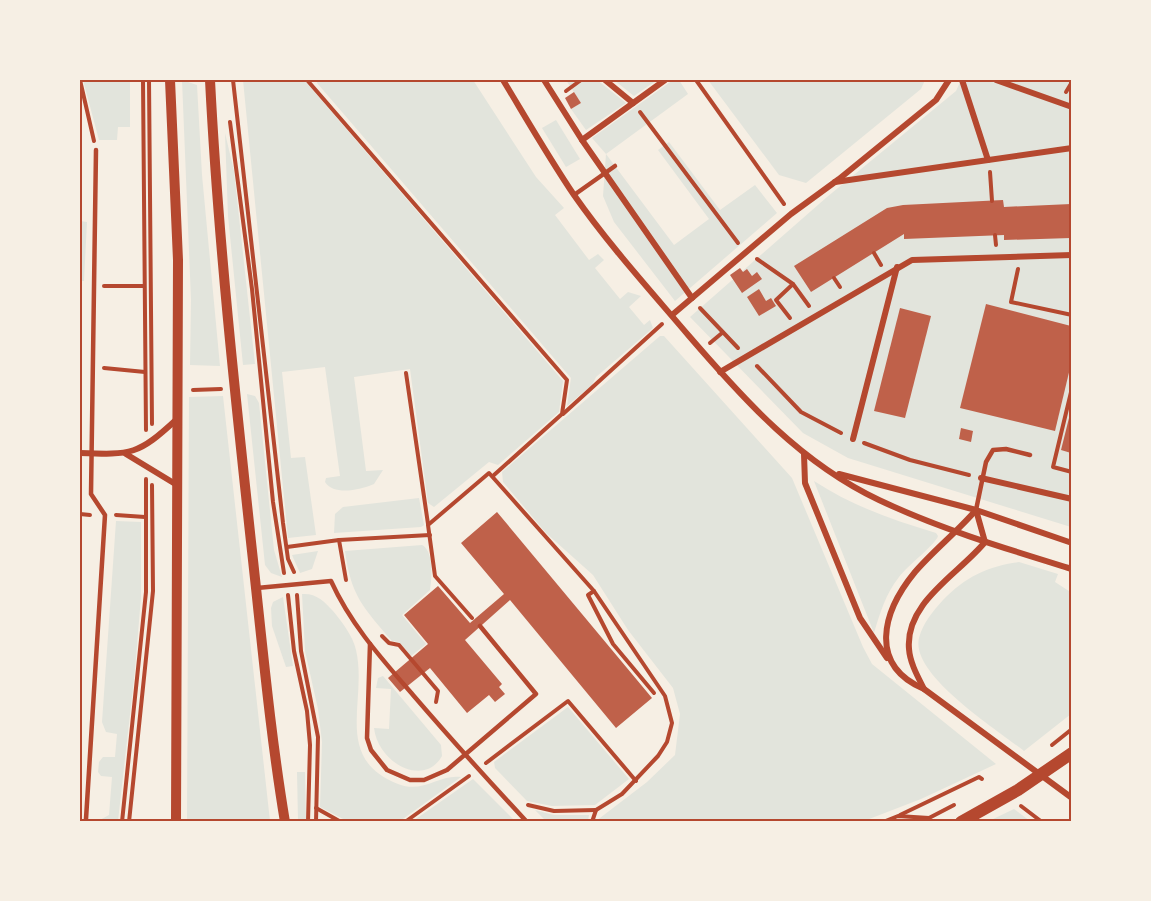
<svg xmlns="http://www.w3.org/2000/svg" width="1151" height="901" font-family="Mulish,sans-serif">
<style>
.green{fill:#e2e4dc}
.building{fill:#bf614a}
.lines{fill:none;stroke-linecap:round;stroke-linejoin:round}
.path{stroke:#b5482f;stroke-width:4}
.service{stroke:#b5482f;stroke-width:4.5}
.minor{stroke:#b5482f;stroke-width:6}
.tertiary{stroke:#b5482f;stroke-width:10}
.secondary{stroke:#b5482f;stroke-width:12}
.neatline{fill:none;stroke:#b5482f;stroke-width:2}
</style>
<rect width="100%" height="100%" fill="#f6efe4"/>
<g class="green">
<path d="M83,80h47v47h-12l-1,13h-18z"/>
<path d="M182,80l15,5 5,90 18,191 -30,-1 1,-65z"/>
<path d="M243,80l62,1 258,300 -4,31 -61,53 -9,-3 -55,45 -6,-4 -18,-134 -56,8 12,94 17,-1 -9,14c-14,6 -40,12 -49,-2l1,-4 14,-2 -15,-109 -43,5 9,86 14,-1 11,78 -28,3z"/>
<path d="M317,80h156l63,97 28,31 -9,7 34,45 9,-6 6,6 -9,8 25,31 8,-7 13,4 -12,11 15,18 6,-5 3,8 -57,49 -4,8 -25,21 4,-28 -254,-295z"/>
<path d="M566,80h31l29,23 -40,27 -15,-21 10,-6z"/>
<path d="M614,80h43l-23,16z"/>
<path d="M673,80h6l9,14 -82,60 68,91 35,-26 -51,-69 11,-8 51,68 35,-25 22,28 -102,88 -61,-79 -11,-26 3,-42 -14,-16z"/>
<path d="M708,80h217l-4,9 -115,94 -27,-8z"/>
<path d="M961,80h110v447l-223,-69 -45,-25 -113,-116 137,-120 129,-106z"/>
<path d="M556,120l24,39 -14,8 -24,-39z"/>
<path d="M225,133l9,38 21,193 -12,1 -15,-149z"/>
<path d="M80,221l7,1 -3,59h-4z"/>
<path d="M660,336h4l128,142 71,169 9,17 124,100 -75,35 -57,22h-268l51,-39 28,-27 5,-41 -7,-26 -45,-58 -35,-55 -47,-42 -43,-51 -1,-10z"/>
<path d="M247,394l8,2 4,7 15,147 8,27 -11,-4 -6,-8z"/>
<path d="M223,396l47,425h-83l2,-424z"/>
<path d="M814,481c38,25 79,39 122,52l2,3c-2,8 -31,30 -39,41 -13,16 -19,36 -25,56z"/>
<path d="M419,498l5,27 -3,2 -87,6 1,-19 8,-7z"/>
<path d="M116,521l25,1v75l-6,73 -17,151h-20l11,-6 3,-38 -11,-1 -3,-4 1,-10 4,-5h12l2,-23 -11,-2 -4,-10z"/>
<path d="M422,545c12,6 10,34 8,45l-28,25 24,29 -15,12 -12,-14 -7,-1c-29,-34 -41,-45 -47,-90z"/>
<path d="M318,551l-6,18 -12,4 -8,-18z"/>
<path d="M1019,562l39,12 -3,8 17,11 -1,121 -47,37c-26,-21 -114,-76 -105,-113 4,-15 14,-27 24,-38 22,-23 45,-34 76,-38z"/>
<path d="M302,594c14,-1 22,7 31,17 9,11 20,25 23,39 12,51 -24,108 42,134 25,10 41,-10 63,-7l-61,44h-53l-27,-14 2,-65 -4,-33 -13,-58z"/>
<path d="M283,597l10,69 -7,1 -14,-41 -1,-18 2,-6z"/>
<path d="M383,676l58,69 1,11c-18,32 -64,7 -68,-28l15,1 2,-40 -15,-1 2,-10z"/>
<path d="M568,707l61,72 -34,26 -43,1 -25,-5 -32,-33 -1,-6z"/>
<path d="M297,772h8l1,49h-8z"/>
<path d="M473,779l42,42h-102z"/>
<path d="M1014,809l16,12h-41z"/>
<path d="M535,810l19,5h35l-1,6h-42z"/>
</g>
<g class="building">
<path d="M574,92l7,11 -10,6 -6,-11z"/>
<path d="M1003,200l1,7 67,-3v34l-67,2v-5l-100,4v-5l-93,58 -17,-26 93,-58 16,-3z"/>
<path d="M740,268l3,4 4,-3 5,7 5,-4 5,7 -20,14 -12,-18z"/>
<path d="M759,289l7,12 5,-3 5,8 -17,10 -12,-19z"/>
<path d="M986,304l85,22v38l-16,67 -95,-23z"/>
<path d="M900,308l31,8 -26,102 -31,-7z"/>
<path d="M1071,410v43l-10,-3z"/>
<path d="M961,428l12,3 -2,11 -12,-3z"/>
<path d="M497,512l155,186 -36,30 -106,-128 -45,40 37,44 -3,3 6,7 -10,8 -6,-7 -22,18 -37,-45 -30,24 -12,-14 40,-34 -24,-29 34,-29 32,37 34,-29 -43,-51z"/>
</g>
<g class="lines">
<g class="path">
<path d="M80,80l14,61"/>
<path d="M143,80l3,350"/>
<path d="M149,80l3,344"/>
<path d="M233,80l50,443 5,36 6,13"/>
<path d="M307,80l260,300 -5,34 -68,61"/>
<path d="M696,80l88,124"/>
<path d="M566,91l15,-11"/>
<path d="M1066,92l6,-10"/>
<path d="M640,112l98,131"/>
<path d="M230,122l22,167 21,213 11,71"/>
<path d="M990,172l2,29"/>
<path d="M995,235l1,10"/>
<path d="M874,253l7,12"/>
<path d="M757,259l36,25 16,22"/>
<path d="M1018,269l-7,33 61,13"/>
<path d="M834,278l6,9"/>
<path d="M104,286h40"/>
<path d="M700,308l38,40"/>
<path d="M790,318l-14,-18 17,-16"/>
<path d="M710,343l12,-10"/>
<path d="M757,366l44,46 40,21"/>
<path d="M104,368l41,4"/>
<path d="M406,373l22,151"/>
<path d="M1072,388l-19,79 19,5"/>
<path d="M193,390l28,-1"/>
<path d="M563,414l99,-90"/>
<path d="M864,443l46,17 59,15"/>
<path d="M80,514l10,1"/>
<path d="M116,515l29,2"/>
<path d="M287,547l52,-7"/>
<path d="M346,580l-7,-40 91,-5"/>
<path d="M594,591l-6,4 25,49 41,49"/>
<path d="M288,595l6,56 13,60 3,34 -2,77"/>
<path d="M297,595l4,56 17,86 -2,85"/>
<path d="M472,618l-37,-42 -7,-51 61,-52 105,118 71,105 7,27 -5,19 -9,14 -36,38 -26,16 -4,12"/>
<path d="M382,636l7,7 10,2 39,46 -2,11"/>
<path d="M1052,745l20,-16"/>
<path d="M486,763l82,-62 68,80"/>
<path d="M528,805l26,6 42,-1"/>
<path d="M1021,806l21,16"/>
<path d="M316,808l25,14"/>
<path d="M900,815l79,-38 3,2"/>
<path d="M122,822l24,-230v-113"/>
<path d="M129,822l24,-231 -1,-106"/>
<path d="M405,822l64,-46"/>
<path d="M883,822l15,-6 31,2 25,-13"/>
</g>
<g class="service">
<path d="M574,195l41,-29"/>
<path d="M976,510l10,-48 7,-12 13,-1 24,6"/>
<path d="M257,588l74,-7c20,44 51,78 82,114 37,43 75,85 114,127"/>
<path d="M370,644l-3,94 4,12 16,20 23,10h14l23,-10 89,-76 -56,-68"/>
<path d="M86,819l19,-304 -14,-21 5,-344"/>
</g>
<g class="minor">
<path d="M503,80c23,38 46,78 71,115 35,50 76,95 115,141 56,65 112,127 190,164 61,29 128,49 193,69"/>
<path d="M544,80l38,60"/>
<path d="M605,80l28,23"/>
<path d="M665,80l-83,60 110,158"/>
<path d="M962,80l26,80"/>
<path d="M996,80l76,27"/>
<path d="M835,182l237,-34"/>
<path d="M672,315l119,-101 48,-35 97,-79 13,-20"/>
<path d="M720,372l192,-112 160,-5"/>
<path d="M853,439l44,-172"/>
<path d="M80,453c52,2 58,2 97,-34"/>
<path d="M126,454l51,31"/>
<path d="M804,454l1,29 55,135 27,40"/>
<path d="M839,474l137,36 96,33"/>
<path d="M981,478l91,21"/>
<path d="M976,510c-19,22 -42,40 -61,62 -33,40 -47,93 9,117l148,109"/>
<path d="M924,689c-6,-12 -14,-26 -15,-40 -4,-47 50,-75 76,-107l-9,-32"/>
</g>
<g class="tertiary">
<path d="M170,80l8,180 -2,562"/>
<path d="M210,80c8,157 25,314 42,471 10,90 18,181 33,271"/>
</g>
<path class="secondary" d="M961,822l57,-32 54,-37"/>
</g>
<rect width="1151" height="901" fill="none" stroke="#f6efe4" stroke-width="162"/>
<rect x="81" y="81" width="989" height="739" class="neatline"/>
</svg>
